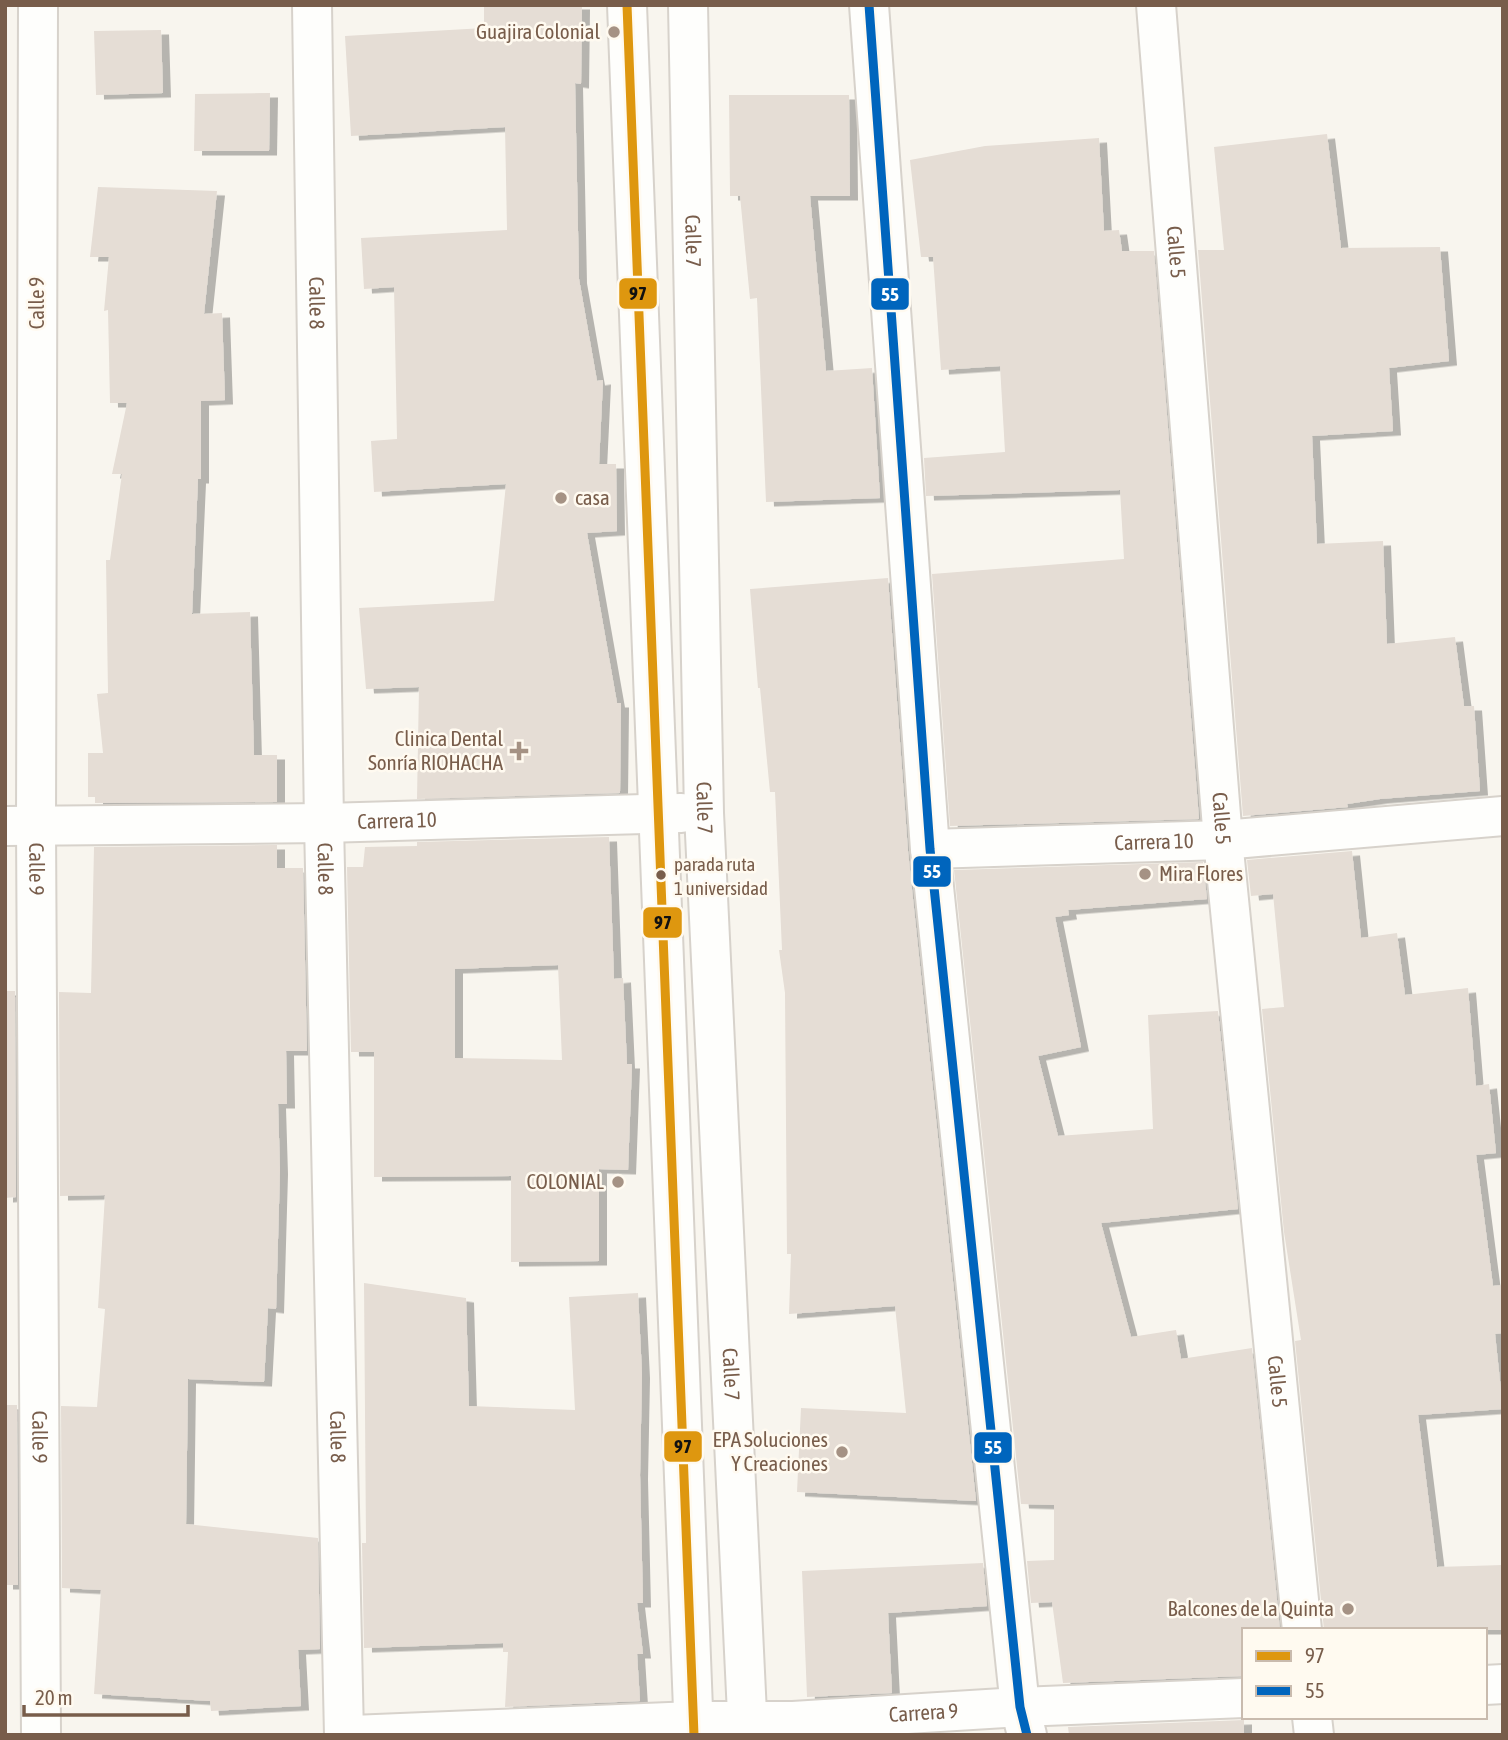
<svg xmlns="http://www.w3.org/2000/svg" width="1508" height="1740" font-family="'Asap Condensed',sans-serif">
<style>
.building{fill:#e5ddd5;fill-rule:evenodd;filter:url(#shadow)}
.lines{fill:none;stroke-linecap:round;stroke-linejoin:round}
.minor-casing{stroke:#d7d2cb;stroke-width:42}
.minor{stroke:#fefefc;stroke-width:38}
.bus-1-casing{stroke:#fffaf0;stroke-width:14}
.bus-2-casing{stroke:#fffaf0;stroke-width:14}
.bus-1{stroke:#de970f;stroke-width:9}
.bus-2{stroke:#0065bd;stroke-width:9}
.poi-dot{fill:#a59284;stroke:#fffaf0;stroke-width:2.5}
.bus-dot{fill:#785d4b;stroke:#fffaf0;stroke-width:2.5}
.labels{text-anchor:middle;stroke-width:5;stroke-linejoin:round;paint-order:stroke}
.bus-label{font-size:19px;fill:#785d4b;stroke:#fffaf0;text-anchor:start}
.poi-label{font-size:21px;fill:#785d4b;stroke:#fffaf0;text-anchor:end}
.street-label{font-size:21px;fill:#785d4b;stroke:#fffaf0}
.line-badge{stroke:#fffaf0;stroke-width:2.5}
.badge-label{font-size:19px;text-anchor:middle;font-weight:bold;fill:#fff}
.pale-badge-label{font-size:19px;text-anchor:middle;font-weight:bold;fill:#111}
</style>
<defs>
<filter id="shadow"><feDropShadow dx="8" dy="4.5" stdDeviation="0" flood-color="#0004"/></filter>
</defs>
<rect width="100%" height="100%" fill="#f8f5ee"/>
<g class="building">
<path d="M484,5h98l-1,79 -6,-1 4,196 18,102 6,-1 -4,84h17l1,67 -30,2 30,170h4l-1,90 -203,6 2,-112 -53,2 -7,-81 135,-7 12,-117 -132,8 -3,-51 26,-2 -3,-152 -30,2 -3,-51 146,-8 -2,-103 -154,9 -6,-100 139,-8z"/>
<path d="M161,30l2,63 -67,2 -2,-64z"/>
<path d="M270,93l-1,58h-75l1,-57z"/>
<path d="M729,95h120l1,101h-40l16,175 46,-3 8,130 -114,4 -9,-204 -7,1 -10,-103h-10z"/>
<path d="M1327,134l14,114 99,-1 9,114 -60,7 4,63 -81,5 5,108 66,-3 4,103 68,-7 9,69h10l6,85 -100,8 -33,5 1,3 -105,9 -45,-566h26l-10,-103z"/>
<path d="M1099,138l5,93 15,-1 3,21h32l45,568 -249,7 -18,-252 192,-15 -4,-69 -194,6 -2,-38 81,-6 -5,-86 -59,4 -8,-113h-12l-11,-97 75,-14z"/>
<path d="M98,187l119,4 -13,123 18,-1 3,87 -24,1v78h-3l-6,135 58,-2 4,143h23v47l-182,1v-6h-7v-44h15l-6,-59 11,-1 -2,-133h4l12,-86h-10l15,-71h-17l-2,-93 -4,1 5,-54h-19z"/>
<path d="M888,578l20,273 68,650 -179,-9 4,-84 105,5 -11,-107 -106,8 2,-60h-4l-2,-261 -6,-43h3l-7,-158h-5l-10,-104h-2l-8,-99z"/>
<path d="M609,837l5,142 9,-1 4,86h5l-4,106 -29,-1v92l-88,1v-86l-137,1v-125h-23l-4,-185h16l2,-20 52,-1v-4zM558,965l4,95 -107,-2v-89z"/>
<path d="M277,845v23h26l4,183h-21l1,53h-9l2,66 -4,139 -8,-1 -4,74 -76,-3 -2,145 132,14 2,111 -22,1 3,56 -90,5 -1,-10 -116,-7 7,-104 -39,-2 -1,-182 36,1 8,-98 -7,-1 7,-113 -45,1 -1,-204 32,1 3,-146z"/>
<path d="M1352,851l9,87 36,-5 8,62 63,-7 8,98 13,-2 7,69 -20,2 17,131 10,-1v48l-8,1 8,75 -85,6 19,152 66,-2v65h-179l-29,-289 6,-1 -17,-108 -22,-223 22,-2 -11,-113 -22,2 -4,-36z"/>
<path d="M1203,862l4,37 -139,11 1,5 -14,2 26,130 -43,9 20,80 95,-7 -5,-114 70,-4 20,198 -137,14 30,114 45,-7 5,29 71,-11 28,282h-36v46l-181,7 -11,-81 -21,1 -4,-42 27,-1v-55l-33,-1 -67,-634z"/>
<path d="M5,991h10l1,206 -11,1z"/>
<path d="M364,1283l102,15 3,108 106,4 -6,-113 69,-4 4,81 -2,101 3,128h-6l6,51h-6l3,47 -135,6 3,-55h-5v-9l-139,5 -2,-105h4z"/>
<path d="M5,1405h12l1,180h-13z"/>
<path d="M983,1563l4,43 -99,7 4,80 -85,4 -5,-126z"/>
<path d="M1244,1720v15h-175l-1,-8z"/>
</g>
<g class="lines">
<g class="minor-casing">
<g id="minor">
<path id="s1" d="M38,5l-2,821 5,909"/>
<path id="s2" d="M312,5l12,818 20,912"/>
<path d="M627,5l67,1730"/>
<path id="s3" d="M688,5l16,808 44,922"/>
<path d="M869,5l61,844 90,858 7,28"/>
<path id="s4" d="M1156,5l67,835 79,790"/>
<path id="s5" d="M5,826l319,-3 357,-10"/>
<path id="s6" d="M930,849l293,-9 280,-24"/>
<path d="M1485,1685l18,-1"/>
<path d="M1312,1717l2,18"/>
<path id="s7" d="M352,1735l342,-14h99l227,-14 224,-9"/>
</g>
</g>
<use href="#minor" class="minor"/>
<g class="bus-1-casing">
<path id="bus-1" d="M627,5l67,1730"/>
</g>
<g class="bus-2-casing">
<path id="bus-2" d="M869,5l61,844 90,858 7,28"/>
</g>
<use href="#bus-1" class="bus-1"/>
<use href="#bus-2" class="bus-2"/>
</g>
<g class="poi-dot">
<circle cx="614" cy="32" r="7"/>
<circle cx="561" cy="498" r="7"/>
<path d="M515.5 740.5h7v7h7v7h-7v7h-7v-7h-7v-7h7z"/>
<circle cx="1145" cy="874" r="7"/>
<circle cx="618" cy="1182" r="7"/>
<circle cx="842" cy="1452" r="7"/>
<circle cx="1348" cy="1609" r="7"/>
</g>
<circle class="bus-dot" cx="661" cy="875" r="6"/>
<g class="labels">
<g class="bus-label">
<text x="674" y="871">parada ruta<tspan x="674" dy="24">1 universidad</tspan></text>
</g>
<g class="poi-label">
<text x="600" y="39">Guajira Colonial</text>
<text x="575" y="505" text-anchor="start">casa</text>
<text x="503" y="746">Clinica Dental<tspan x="503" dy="24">Sonría RIOHACHA</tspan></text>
<text x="1159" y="881" text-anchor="start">Mira Flores</text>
<text x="604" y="1189">COLONIAL</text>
<text x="828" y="1447">EPA Soluciones<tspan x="828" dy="24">Y Creaciones</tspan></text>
<text x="1334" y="1616">Balcones de la Quinta</text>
</g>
<g class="street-label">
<text dy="7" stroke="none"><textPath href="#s3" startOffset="236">Calle 7</textPath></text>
<text dy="7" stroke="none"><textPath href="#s4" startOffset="248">Calle 5</textPath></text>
<text transform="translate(37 303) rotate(-90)" y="7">Calle 9</text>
<text dy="7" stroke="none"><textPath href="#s2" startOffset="298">Calle 8</textPath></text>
<text dy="7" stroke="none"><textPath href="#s3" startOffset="803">Calle 7</textPath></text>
<text dy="7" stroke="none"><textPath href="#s4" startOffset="816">Calle 5</textPath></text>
<text dy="7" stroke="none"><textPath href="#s5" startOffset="392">Carrera 10</textPath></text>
<text dy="7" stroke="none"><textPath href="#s6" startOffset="224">Carrera 10</textPath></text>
<text dy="7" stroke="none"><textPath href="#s1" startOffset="864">Calle 9</textPath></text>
<text dy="7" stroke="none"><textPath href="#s2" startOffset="864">Calle 8</textPath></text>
<text dy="7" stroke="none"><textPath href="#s3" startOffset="1370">Calle 7</textPath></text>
<text dy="7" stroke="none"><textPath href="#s4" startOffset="1382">Calle 5</textPath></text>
<text dy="7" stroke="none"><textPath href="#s1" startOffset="1432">Calle 9</textPath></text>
<text dy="7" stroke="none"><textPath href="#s2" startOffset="1432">Calle 8</textPath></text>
<text dy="7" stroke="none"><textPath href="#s7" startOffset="572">Carrera 9</textPath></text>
</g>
</g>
<g class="line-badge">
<rect x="618" y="277" width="40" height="33" rx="7" fill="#de970f"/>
<rect x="870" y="277" width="40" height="34" rx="7" fill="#0065bd"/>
<rect x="912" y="855" width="40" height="33" rx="7" fill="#0065bd"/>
<rect x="642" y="906" width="41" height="33" rx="7" fill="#de970f"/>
<rect x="663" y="1430" width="40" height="33" rx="7" fill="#de970f"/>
<rect x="973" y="1431" width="40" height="33" rx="7" fill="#0065bd"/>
</g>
<g class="badge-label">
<text x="890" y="301">55</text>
<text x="932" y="878">55</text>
<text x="993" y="1454">55</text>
</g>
<g class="pale-badge-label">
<text x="638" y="300">97</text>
<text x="663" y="929">97</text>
<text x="683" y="1453">97</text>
</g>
<rect width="1508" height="1740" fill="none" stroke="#785d4b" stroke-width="14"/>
<rect x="1242" y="1628" width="245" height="91" fill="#fffaf0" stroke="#c9bbae" stroke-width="2"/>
<rect x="1256" y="1651" width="35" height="10" fill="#de970f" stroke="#c9bbae" stroke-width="2"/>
<text x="1305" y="1663" font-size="21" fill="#785d4b">97</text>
<rect x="1256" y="1686" width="35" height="10" fill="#0065bd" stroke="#c9bbae" stroke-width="2"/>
<text x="1305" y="1698" font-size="21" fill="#785d4b">55</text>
<path d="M24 1705v10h164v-10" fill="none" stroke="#785d4b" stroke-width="3.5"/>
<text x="35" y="1705" font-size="21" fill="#785d4b" stroke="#fffaf0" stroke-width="5" paint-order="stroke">20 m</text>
</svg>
